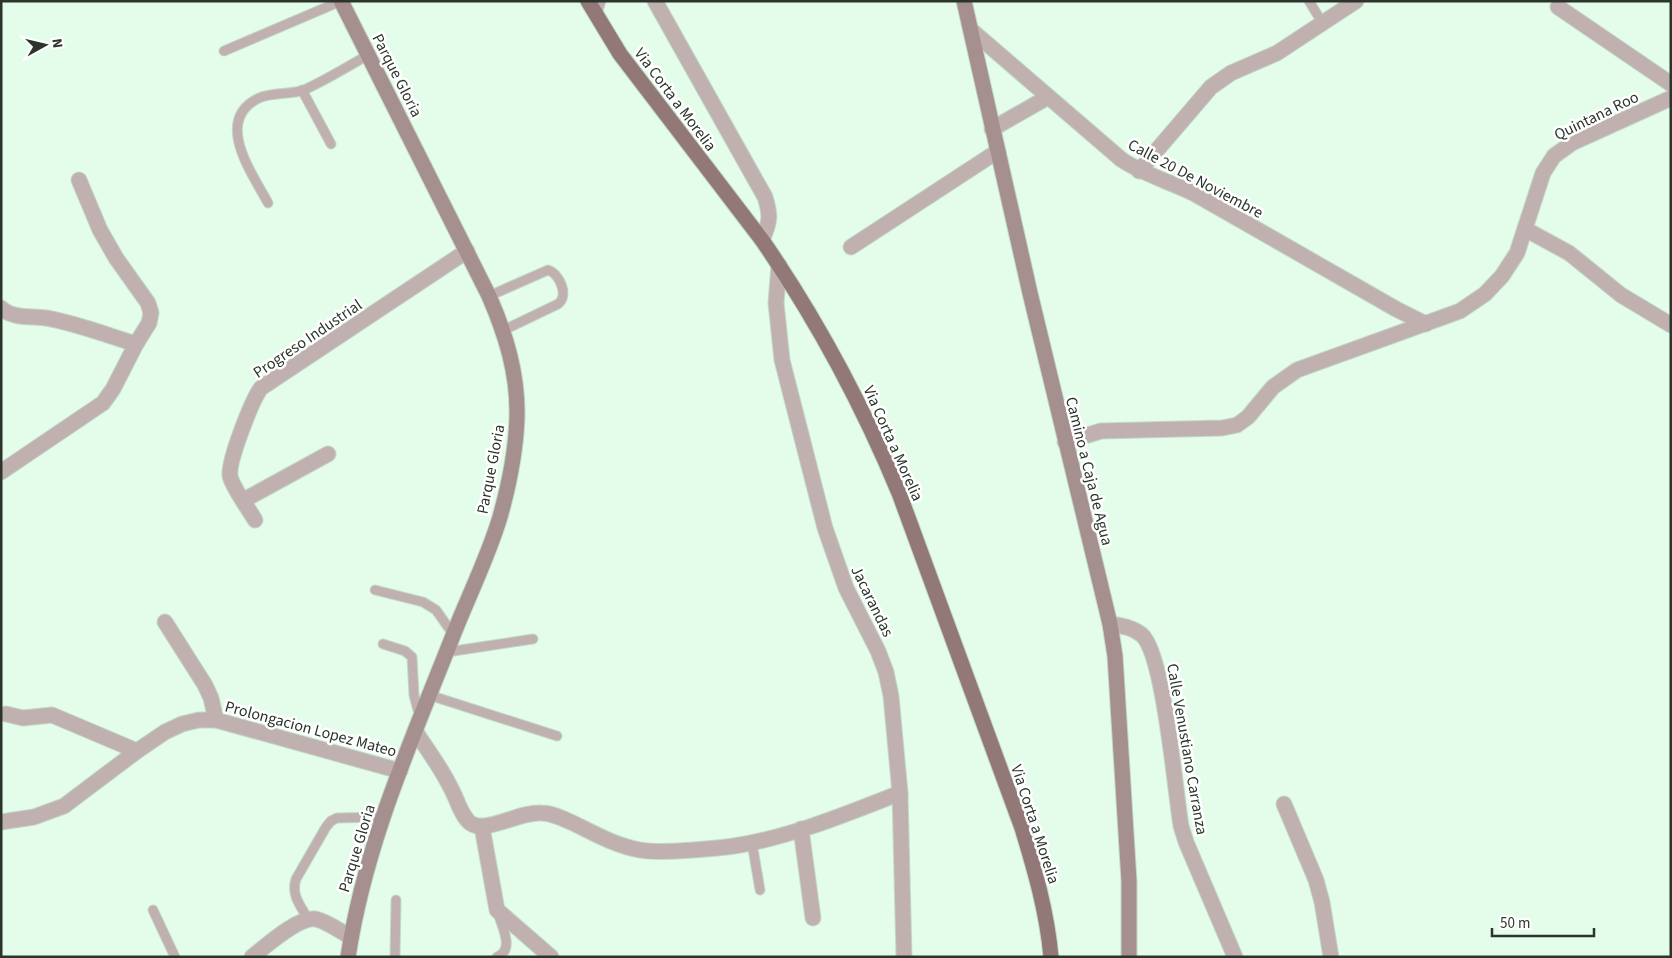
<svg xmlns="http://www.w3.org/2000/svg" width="1672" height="958" font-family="'Source Sans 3',sans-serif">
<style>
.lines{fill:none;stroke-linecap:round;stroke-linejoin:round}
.service-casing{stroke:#c3d9c8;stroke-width:11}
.minor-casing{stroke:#c3d9c8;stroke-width:17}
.tertiary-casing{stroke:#c3d9c8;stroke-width:17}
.secondary-casing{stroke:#c3d9c8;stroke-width:17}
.primary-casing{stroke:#c3d9c8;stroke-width:17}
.service{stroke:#c0b1b0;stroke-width:9}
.minor{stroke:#c0b1b0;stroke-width:15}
.tertiary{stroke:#c0b1b0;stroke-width:15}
.secondary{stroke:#a5908f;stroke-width:15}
.primary{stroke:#927977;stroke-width:15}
.labels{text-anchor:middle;stroke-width:5;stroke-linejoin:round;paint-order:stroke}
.street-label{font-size:16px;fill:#2b352d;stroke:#fff}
</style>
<rect width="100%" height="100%" fill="#e4fdea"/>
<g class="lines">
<g class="service-casing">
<g id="service">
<path d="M1309,1l14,23"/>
<path d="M596,16l5,-15"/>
<path d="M224,51l117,-50"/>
<path d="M302,90l29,54"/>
<path d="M268,203c-16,-30 -55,-83 -9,-105 13,-6 31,-3 45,-8 22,-10 43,-23 64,-35"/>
<path d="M489,296l59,-26c12,4 21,26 10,34l-54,26"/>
<path d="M375,590l48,12 13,8 17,24"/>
<path d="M383,644l22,7 7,6 2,38 6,23"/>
<path d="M447,652l86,-13"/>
<path d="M429,695l128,41"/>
<path d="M752,843l8,47"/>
<path d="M153,910l22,47"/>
<path d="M308,919c-8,-14 -17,-24 -12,-40l30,-52 5,-6 6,-3 46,-1"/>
<path d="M395,957l1,-57"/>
<path d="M497,957c18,-7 5,-30 1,-44"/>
</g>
</g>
<g class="minor-casing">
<g id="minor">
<path d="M655,1l110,196c6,19 5,25 -3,43"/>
<path d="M1558,7l113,77"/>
<path d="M971,30l151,130c23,15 49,22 73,34l201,115 30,15"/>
<path d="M992,129l56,-32"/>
<path d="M1139,171l72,-84 20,-14 46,-20 79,-52"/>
<path d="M1525,229l44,24 52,42 50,30"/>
<path d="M851,247l147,-96"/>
<path d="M779,265l-3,38 6,57 43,168 21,60 32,63 8,21 5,24 9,97 4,164"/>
<path d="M1,308c12,11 30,8 45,10 30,5 60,17 90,26"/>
<path d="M1065,442l36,-11 121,-3 15,-3 11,-8 25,-30 24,-17 163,-59 25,-17 17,-18 15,-23 26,-80 11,-17 18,-13 99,-45"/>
<path d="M1,472l102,-69 10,-14 23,-45 13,-21 2,-10 -3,-10 -32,-45 -16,-28 -21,-50"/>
<path d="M244,500l84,-46"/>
<path d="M255,520c-6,-11 -23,-33 -25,-44 -2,-15 22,-76 31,-88l206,-137"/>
<path d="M165,622l40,63 6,13 5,22"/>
<path d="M1110,624c12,2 22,3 32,11 22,20 33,156 39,191l5,16 49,115"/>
<path d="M6,714l17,4 29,-3 85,36"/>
<path d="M415,731c17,25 33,47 44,75 3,6 7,15 13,18 15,9 49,-13 69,-11 13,0 25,7 36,12 20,10 40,21 63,25 17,3 36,1 53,0 14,-1 28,-2 41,-4 57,-9 112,-32 166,-53"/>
<path d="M1284,804l32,76 6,22 9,55"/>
<path d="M1,822l33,-5 30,-11 73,-55 28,-19 17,-8 17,-4h17l184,51"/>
<path d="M482,827l15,83 54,47"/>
<path d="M801,829l12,89"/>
</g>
</g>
<g class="tertiary-casing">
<path id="tertiary" d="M252,957c14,-11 47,-41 64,-38 12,3 25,13 35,18"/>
</g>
<g class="secondary-casing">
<g id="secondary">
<path d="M341,1l148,295c17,39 29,78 28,121 -1,33 -8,68 -17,100 -12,40 -31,78 -46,116 -42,107 -89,210 -106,324"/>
<path d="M964,1l66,292 80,331 5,32 14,225v76"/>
</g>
</g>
<g class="primary-casing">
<path id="primary" d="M588,1l32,53 142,186c55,80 100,164 137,253l123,335c13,43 25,84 29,129"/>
</g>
<use href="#service" class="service"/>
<use href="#minor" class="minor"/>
<use href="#tertiary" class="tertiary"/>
<use href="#secondary" class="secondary"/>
<use href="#primary" class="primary"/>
</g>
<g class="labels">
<g class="street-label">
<text transform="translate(398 75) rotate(63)" y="6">Parque Gloria</text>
<text transform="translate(676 99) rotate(53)" y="6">Via Corta a Morelia</text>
<text transform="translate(1596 115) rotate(-26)" y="6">Quintana Roo</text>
<text transform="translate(1196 178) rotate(28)" y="6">Calle 20 De Noviembre</text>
<text transform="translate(307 338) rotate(-34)" y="6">Progreso Industrial</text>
<text transform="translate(894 443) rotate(66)" y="6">Via Corta a Morelia</text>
<text transform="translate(490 469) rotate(-79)" y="6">Parque Gloria</text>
<text transform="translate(1090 471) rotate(76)" y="6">Camino a Caja de Agua</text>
<text transform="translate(873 601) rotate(64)" y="6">Jacarandas</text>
<text transform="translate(311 728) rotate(15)" y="6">Prolongacion Lopez Mateo</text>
<text transform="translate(1188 749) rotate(80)" y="6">Calle Venustiano Carranza</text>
<text transform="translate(1036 824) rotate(72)" y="6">Via Corta a Morelia</text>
<text transform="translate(356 848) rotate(-73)" y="6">Parque Gloria</text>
</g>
</g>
<rect width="1672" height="958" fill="none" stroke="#2b352d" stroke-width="5"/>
<g transform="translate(45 45) rotate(82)" stroke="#ffffff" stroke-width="4" paint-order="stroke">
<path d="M0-4L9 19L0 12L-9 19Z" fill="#2b352d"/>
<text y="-8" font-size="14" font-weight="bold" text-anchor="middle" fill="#2b352d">N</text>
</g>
<path d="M1492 928v8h102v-8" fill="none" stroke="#2b352d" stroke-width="2.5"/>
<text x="1500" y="928" font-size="15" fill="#2b352d" stroke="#ffffff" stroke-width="4" paint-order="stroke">50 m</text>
</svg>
